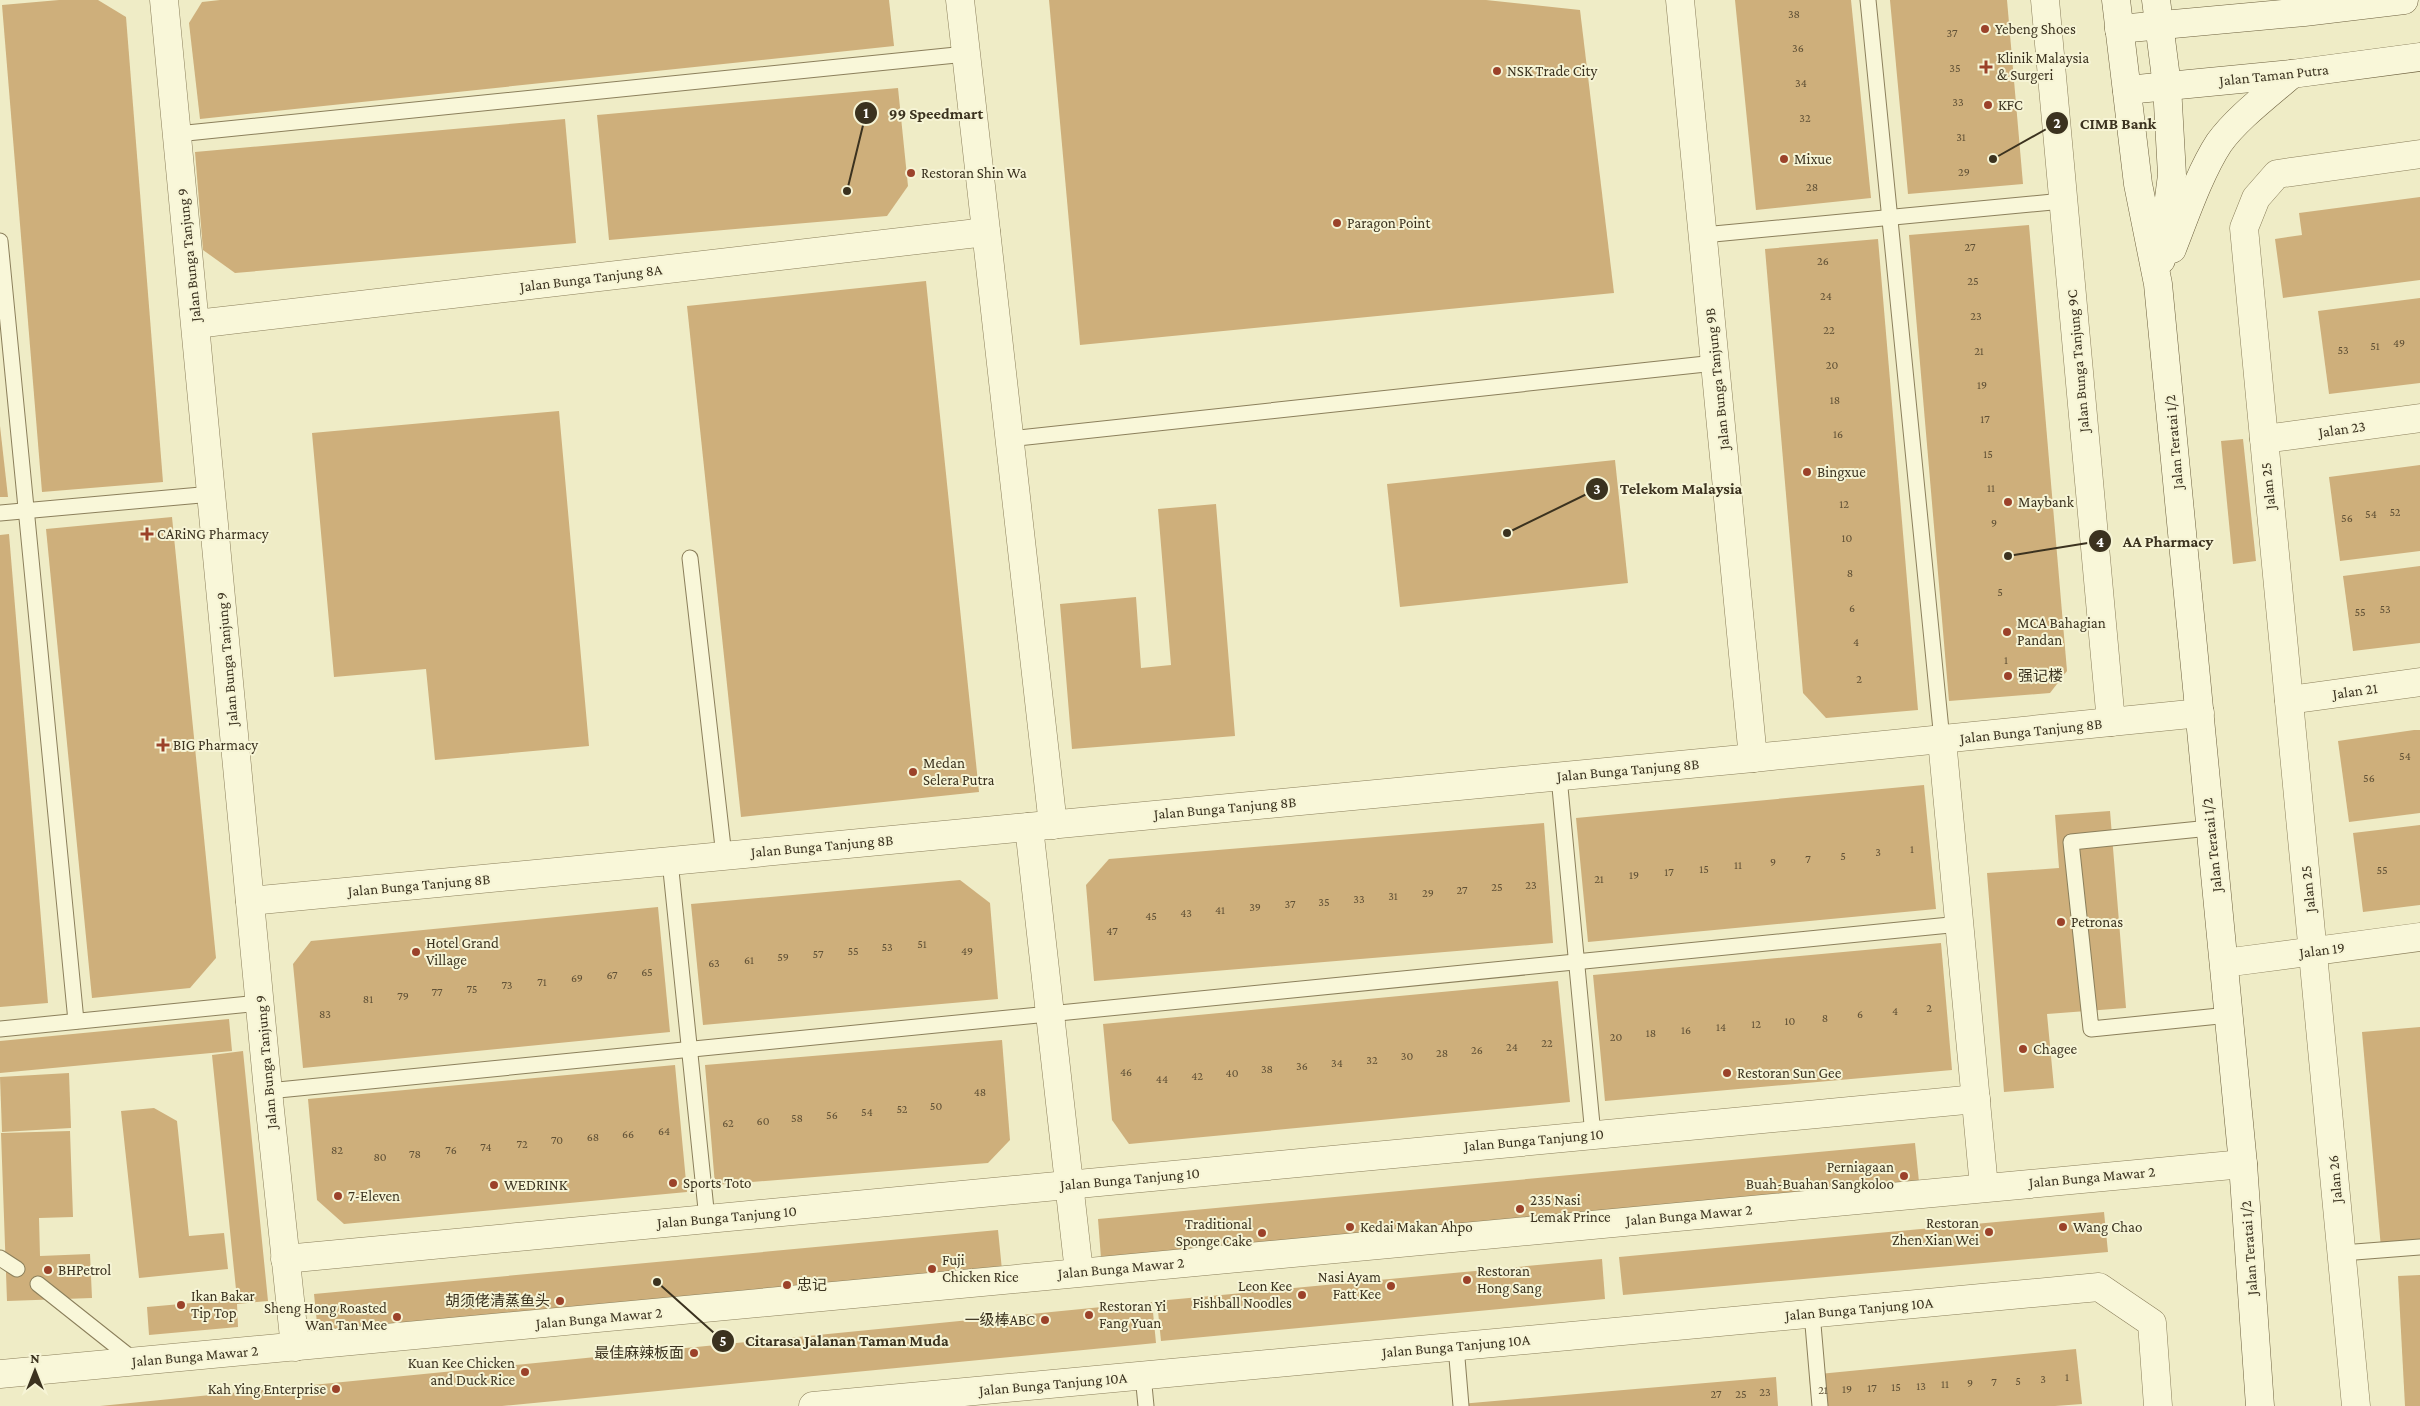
<svg xmlns="http://www.w3.org/2000/svg" width="2420" height="1406" font-family="'Crimson Pro','Noto Sans SC',serif">
<style>
.building{fill:#ceaf7b}
.lines{fill:none;stroke-linecap:round;stroke-linejoin:round}
.lane-casing{stroke:#8b7f5b;stroke-width:17}
.street-casing{stroke:#8b7f5b;stroke-width:29}
.secondary-casing{stroke:#6d603e;stroke-width:29}
.lane{stroke:#f9f7d9;stroke-width:15}
.street{stroke:#f9f7d9;stroke-width:28}
.secondary{stroke:#f9f7d9;stroke-width:28}
.poi-dot{fill:#9b422a;stroke:#f6f4d5;stroke-width:2}
.labels{text-anchor:middle;stroke-width:4;stroke-linejoin:round;paint-order:stroke}
.number-label{font-size:12px;fill:#605136}
.poi-label{font-size:15px;fill:#3b321f;stroke:#f6f4d5;text-anchor:start}
.street-label{font-size:15px;fill:#3b321f;stroke:#f6f4d5}
.leader{fill:none;stroke:#3b321f;stroke-width:2}
.callout-dot{fill:#3b321f;stroke:#f6f4d5;stroke-width:2}
.mark-label{font-size:15px;text-anchor:middle;font-weight:bold;fill:#fff}
.callout-label{font-size:16px;text-anchor:middle;font-weight:bold;fill:#3b321f;stroke:#f6f4d5;stroke-width:4;stroke-linejoin:round;paint-order:stroke}
</style>
<rect width="100%" height="100%" fill="#efecc6"/>
<g class="building">
<path d="M59,0h39l28,17 37,465 -121,10 -40,-487z"/>
<path d="M220,0h669l5,46 -694,73 -11,-96 13,-21z"/>
<path d="M1049,0h437l94,10 34,283 -534,52z"/>
<path d="M1735,0h116l20,198 -115,12z"/>
<path d="M1890,0h117l16,184 -115,10z"/>
<path d="M898,88l10,98 -21,30 -278,24 -12,-125z"/>
<path d="M565,119l11,124 -341,30 -32,-23 -8,-98z"/>
<path d="M2420,197v83l-137,18 -8,-59 27,-4 -3,-22z"/>
<path d="M2029,225l38,446 -17,22 -101,8 -40,-466z"/>
<path d="M1878,239l40,471 -92,8 -23,-25 -38,-444z"/>
<path d="M926,281l53,511 -238,25 -54,-511z"/>
<path d="M2420,298v85l-91,11 -11,-83z"/>
<path d="M559,411l30,335 -154,14 -9,-91 -92,8 -22,-244z"/>
<path d="M0,426l8,71h-8z"/>
<path d="M2243,439l13,122 -23,3 -12,-123z"/>
<path d="M1615,460l13,123 -228,24 -13,-123z"/>
<path d="M2420,465v86l-80,10 -11,-84z"/>
<path d="M1216,504l19,232 -163,13 -12,-145 76,-7 5,71 30,-3 -13,-156z"/>
<path d="M172,517l44,441 -26,30 -98,10 -46,-469z"/>
<path d="M9,534l39,469 -48,4v-472z"/>
<path d="M2420,566v77l-67,8 -10,-75z"/>
<path d="M2414,730h6v83l-71,9 -11,-81z"/>
<path d="M1924,785l12,124 -348,33 -12,-124z"/>
<path d="M2110,811l16,197 -79,6 7,74 -50,4 -17,-219 72,-5 -4,-53z"/>
<path d="M1544,823l9,120 -459,38 -8,-96 23,-26z"/>
<path d="M2420,825v80l-57,7 -10,-79z"/>
<path d="M960,880l30,23 8,96 -295,26 -12,-121z"/>
<path d="M658,907l12,125 -367,36 -10,-104 18,-23z"/>
<path d="M1941,943l11,127 -347,31 -12,-126z"/>
<path d="M1558,981l12,121 -441,42 -17,-24 -9,-96z"/>
<path d="M229,1019l3,32 -232,22v-32z"/>
<path d="M2420,1027v218l-39,3 -19,-216z"/>
<path d="M1002,1040l8,100 -22,23 -273,22 -10,-120z"/>
<path d="M243,1051l25,250 -31,3 1,23 -89,8 -2,-28 90,-8 -25,-244z"/>
<path d="M675,1065l12,127 -343,32 -27,-24 -9,-101z"/>
<path d="M69,1073l2,55 -69,4 -2,-55z"/>
<path d="M154,1108l23,13 12,115 35,-3 4,36 -89,9 -18,-167z"/>
<path d="M70,1131l3,86 -34,1 1,38 50,-2 2,44 -85,3 -6,-168z"/>
<path d="M1915,1143l4,39 -818,76 -3,-39z"/>
<path d="M2104,1212l4,40 -485,43 -4,-38z"/>
<path d="M998,1230l4,40 -684,63 -4,-39z"/>
<path d="M1602,1259l3,40 -444,42 -4,-40z"/>
<path d="M2420,1275v131h-15l-7,-130z"/>
<path d="M1152,1302l4,41 -654,63h-402z"/>
<path d="M2076,1349l6,55 -27,2h-243l-3,-31z"/>
<path d="M1776,1377l2,29h-318v-2z"/>
</g>
<g class="lines">
<g class="lane-casing">
<g id="lane">
<path d="M1868,0l74,740"/>
<path d="M177,134l789,-80"/>
<path d="M1703,235l360,-34"/>
<path d="M0,241l76,780"/>
<path d="M1009,439l706,-76"/>
<path d="M0,513l212,-19"/>
<path d="M690,558l34,298"/>
<path d="M1559,777l34,358"/>
<path d="M2210,828l-139,14 20,187 138,-14"/>
<path d="M670,861l37,358"/>
<path d="M0,1029l260,-26"/>
<path d="M268,1091l1692,-167"/>
<path d="M2342,1253l78,-6"/>
<path d="M0,1258l17,11"/>
<path d="M38,1284l97,77"/>
<path d="M1812,1313l8,93"/>
<path d="M1456,1346l5,60"/>
<path d="M1143,1375l3,31"/>
</g>
</g>
<g class="street-casing">
<g id="street">
<path d="M164,0l104,1091 27,256"/>
<path d="M960,0l93,825"/>
<path d="M1680,0l73,758"/>
<path d="M2045,0l66,722"/>
<path d="M196,324l790,-92"/>
<path d="M2264,439l156,-21"/>
<path d="M2289,700l131,-18"/>
<path d="M1942,740l42,447"/>
<path d="M1029,827l50,445"/>
<path d="M250,901l1503,-143 447,-45"/>
<path d="M2224,963l196,-26"/>
<path d="M285,1259l1691,-160"/>
<path d="M0,1374l2243,-210"/>
<path d="M813,1406l1286,-119 53,36 6,83"/>
<path d="M2356,1406l-112,-1178 12,-30 21,-24 143,-20"/>
</g>
</g>
<g class="secondary-casing">
<g id="secondary">
<path d="M2116,0l22,184 20,100 85,880 17,242"/>
<path d="M2156,0l11,86 5,89 -11,85"/>
<path d="M2119,29l185,-17 100,-12"/>
<path d="M2127,90l165,-16 128,-17"/>
<path d="M2172,249c13,-33 28,-77 47,-106 18,-25 49,-48 73,-69"/>
</g>
</g>
<use href="#lane" class="lane"/>
<use href="#street" class="street"/>
<use href="#secondary" class="secondary"/>
</g>
<g class="poi-dot">
<circle cx="1985" cy="29" r="5"/>
<path d="M1983.5 59.5h5v5h5v5h-5v5h-5v-5h-5v-5h5z"/>
<circle cx="1497" cy="71" r="5"/>
<circle cx="1988" cy="105" r="5"/>
<circle cx="1784" cy="159" r="5"/>
<circle cx="911" cy="173" r="5"/>
<circle cx="1337" cy="223" r="5"/>
<circle cx="1807" cy="472" r="5"/>
<circle cx="2008" cy="502" r="5"/>
<path d="M144.5 526.5h5v5h5v5h-5v5h-5v-5h-5v-5h5z"/>
<circle cx="2007" cy="632" r="5"/>
<circle cx="2008" cy="676" r="5"/>
<path d="M160.5 737.5h5v5h5v5h-5v5h-5v-5h-5v-5h5z"/>
<circle cx="913" cy="772" r="5"/>
<circle cx="2061" cy="922" r="5"/>
<circle cx="416" cy="952" r="5"/>
<circle cx="2023" cy="1049" r="5"/>
<circle cx="1727" cy="1073" r="5"/>
<circle cx="1904" cy="1176" r="5"/>
<circle cx="673" cy="1183" r="5"/>
<circle cx="494" cy="1185" r="5"/>
<circle cx="338" cy="1196" r="5"/>
<circle cx="1520" cy="1209" r="5"/>
<circle cx="1350" cy="1227" r="5"/>
<circle cx="2063" cy="1227" r="5"/>
<circle cx="1989" cy="1232" r="5"/>
<circle cx="1262" cy="1233" r="5"/>
<circle cx="932" cy="1269" r="5"/>
<circle cx="48" cy="1270" r="5"/>
<circle cx="1467" cy="1280" r="5"/>
<circle cx="787" cy="1285" r="5"/>
<circle cx="1391" cy="1286" r="5"/>
<circle cx="1302" cy="1295" r="5"/>
<circle cx="560" cy="1301" r="5"/>
<circle cx="181" cy="1305" r="5"/>
<circle cx="1089" cy="1315" r="5"/>
<circle cx="397" cy="1317" r="5"/>
<circle cx="1045" cy="1320" r="5"/>
<circle cx="694" cy="1353" r="5"/>
<circle cx="525" cy="1372" r="5"/>
<circle cx="336" cy="1389" r="5"/>
</g>
<g class="labels">
<g class="number-label">
<text x="1794" y="18">38</text>
<text x="1952" y="37">37</text>
<text x="1798" y="52">36</text>
<text x="1955" y="72">35</text>
<text x="1801" y="87">34</text>
<text x="1958" y="106">33</text>
<text x="1805" y="122">32</text>
<text x="1961" y="141">31</text>
<text x="1964" y="176">29</text>
<text x="1812" y="191">28</text>
<text x="1970" y="251">27</text>
<text x="1823" y="265">26</text>
<text x="1973" y="285">25</text>
<text x="1826" y="300">24</text>
<text x="1976" y="320">23</text>
<text x="1829" y="334">22</text>
<text x="2399" y="347">49</text>
<text x="2375" y="350">51</text>
<text x="2343" y="354">53</text>
<text x="1979" y="355">21</text>
<text x="1832" y="369">20</text>
<text x="1982" y="389">19</text>
<text x="1835" y="404">18</text>
<text x="1985" y="423">17</text>
<text x="1838" y="438">16</text>
<text x="1988" y="458">15</text>
<text x="1991" y="492">11</text>
<text x="1844" y="508">12</text>
<text x="2395" y="516">52</text>
<text x="2371" y="518">54</text>
<text x="2347" y="522">56</text>
<text x="1994" y="527">9</text>
<text x="1847" y="542">10</text>
<text x="1850" y="577">8</text>
<text x="2000" y="596">5</text>
<text x="1852" y="612">6</text>
<text x="2385" y="613">53</text>
<text x="2360" y="616">55</text>
<text x="1856" y="646">4</text>
<text x="2006" y="664">1</text>
<text x="1859" y="683">2</text>
<text x="2405" y="760">54</text>
<text x="2369" y="782">56</text>
<text x="1912" y="853">1</text>
<text x="1878" y="856">3</text>
<text x="1843" y="860">5</text>
<text x="1808" y="863">7</text>
<text x="1773" y="866">9</text>
<text x="1738" y="869">11</text>
<text x="1704" y="873">15</text>
<text x="2382" y="874">55</text>
<text x="1669" y="876">17</text>
<text x="1634" y="879">19</text>
<text x="1599" y="883">21</text>
<text x="1531" y="889">23</text>
<text x="1497" y="891">25</text>
<text x="1462" y="894">27</text>
<text x="1428" y="897">29</text>
<text x="1393" y="900">31</text>
<text x="1359" y="903">33</text>
<text x="1324" y="906">35</text>
<text x="1290" y="908">37</text>
<text x="1255" y="911">39</text>
<text x="1220" y="914">41</text>
<text x="1186" y="917">43</text>
<text x="1151" y="920">45</text>
<text x="1112" y="935">47</text>
<text x="922" y="948">51</text>
<text x="887" y="951">53</text>
<text x="853" y="955">55</text>
<text x="967" y="955">49</text>
<text x="818" y="958">57</text>
<text x="783" y="961">59</text>
<text x="749" y="964">61</text>
<text x="714" y="967">63</text>
<text x="647" y="976">65</text>
<text x="612" y="979">67</text>
<text x="577" y="982">69</text>
<text x="542" y="986">71</text>
<text x="507" y="989">73</text>
<text x="472" y="993">75</text>
<text x="437" y="996">77</text>
<text x="403" y="1000">79</text>
<text x="368" y="1003">81</text>
<text x="1929" y="1012">2</text>
<text x="1895" y="1015">4</text>
<text x="325" y="1018">83</text>
<text x="1860" y="1018">6</text>
<text x="1825" y="1022">8</text>
<text x="1790" y="1025">10</text>
<text x="1756" y="1028">12</text>
<text x="1721" y="1031">14</text>
<text x="1686" y="1034">16</text>
<text x="1651" y="1037">18</text>
<text x="1616" y="1041">20</text>
<text x="1547" y="1047">22</text>
<text x="1512" y="1051">24</text>
<text x="1477" y="1054">26</text>
<text x="1442" y="1057">28</text>
<text x="1407" y="1060">30</text>
<text x="1372" y="1064">32</text>
<text x="1337" y="1067">34</text>
<text x="1302" y="1070">36</text>
<text x="1267" y="1073">38</text>
<text x="1126" y="1076">46</text>
<text x="1232" y="1077">40</text>
<text x="1197" y="1080">42</text>
<text x="1162" y="1083">44</text>
<text x="980" y="1096">48</text>
<text x="936" y="1110">50</text>
<text x="902" y="1113">52</text>
<text x="867" y="1116">54</text>
<text x="832" y="1119">56</text>
<text x="797" y="1122">58</text>
<text x="763" y="1125">60</text>
<text x="728" y="1127">62</text>
<text x="664" y="1135">64</text>
<text x="628" y="1138">66</text>
<text x="593" y="1141">68</text>
<text x="557" y="1144">70</text>
<text x="522" y="1148">72</text>
<text x="486" y="1151">74</text>
<text x="337" y="1154">82</text>
<text x="451" y="1154">76</text>
<text x="415" y="1158">78</text>
<text x="380" y="1161">80</text>
<text x="2067" y="1381">1</text>
<text x="2043" y="1383">3</text>
<text x="2018" y="1385">5</text>
<text x="1994" y="1386">7</text>
<text x="1970" y="1387">9</text>
<text x="1945" y="1388">11</text>
<text x="1921" y="1390">13</text>
<text x="1896" y="1391">15</text>
<text x="1872" y="1392">17</text>
<text x="1847" y="1393">19</text>
<text x="1823" y="1394">21</text>
<text x="1765" y="1396">23</text>
<text x="1716" y="1398">27</text>
<text x="1741" y="1398">25</text>
</g>
<g class="poi-label">
<text x="1995" y="34">Yebeng Shoes</text>
<text x="1997" y="63">Klinik Malaysia<tspan x="1997" dy="17">&amp; Surgeri</tspan></text>
<text x="1507" y="76">NSK Trade City</text>
<text x="1998" y="110">KFC</text>
<text x="1794" y="164">Mixue</text>
<text x="921" y="178">Restoran Shin Wa</text>
<text x="1347" y="228">Paragon Point</text>
<text x="1817" y="477">Bingxue</text>
<text x="2018" y="507">Maybank</text>
<text x="157" y="539">CARiNG Pharmacy</text>
<text x="2017" y="628">MCA Bahagian<tspan x="2017" dy="17">Pandan</tspan></text>
<text x="2018" y="681">强记楼</text>
<text x="173" y="750">BIG Pharmacy</text>
<text x="923" y="768">Medan<tspan x="923" dy="17">Selera Putra</tspan></text>
<text x="2071" y="927">Petronas</text>
<text x="426" y="948">Hotel Grand<tspan x="426" dy="17">Village</tspan></text>
<text x="2033" y="1054">Chagee</text>
<text x="1737" y="1078">Restoran Sun Gee</text>
<text x="1894" y="1172" text-anchor="end">Perniagaan<tspan x="1894" dy="17">Buah-Buahan Sangkoloo</tspan></text>
<text x="683" y="1188">Sports Toto</text>
<text x="504" y="1190">WEDRINK</text>
<text x="348" y="1201">7-Eleven</text>
<text x="1530" y="1205">235 Nasi<tspan x="1530" dy="17">Lemak Prince</tspan></text>
<text x="1979" y="1228" text-anchor="end">Restoran<tspan x="1979" dy="17">Zhen Xian Wei</tspan></text>
<text x="1252" y="1229" text-anchor="end">Traditional<tspan x="1252" dy="17">Sponge Cake</tspan></text>
<text x="1360" y="1232">Kedai Makan Ahpo</text>
<text x="2073" y="1232">Wang Chao</text>
<text x="942" y="1265">Fuji<tspan x="942" dy="17">Chicken Rice</tspan></text>
<text x="58" y="1275">BHPetrol</text>
<text x="1477" y="1276">Restoran<tspan x="1477" dy="17">Hong Sang</tspan></text>
<text x="1381" y="1282" text-anchor="end">Nasi Ayam<tspan x="1381" dy="17">Fatt Kee</tspan></text>
<text x="797" y="1290">忠记</text>
<text x="1292" y="1291" text-anchor="end">Leon Kee<tspan x="1292" dy="17">Fishball Noodles</tspan></text>
<text x="191" y="1301">Ikan Bakar<tspan x="191" dy="17">Tip Top</tspan></text>
<text x="550" y="1306" text-anchor="end">胡须佬清蒸鱼头</text>
<text x="1099" y="1311">Restoran Yi<tspan x="1099" dy="17">Fang Yuan</tspan></text>
<text x="387" y="1313" text-anchor="end">Sheng Hong Roasted<tspan x="387" dy="17">Wan Tan Mee</tspan></text>
<text x="1035" y="1325" text-anchor="end">一级棒ABC</text>
<text x="684" y="1358" text-anchor="end">最佳麻辣板面</text>
<text x="515" y="1368" text-anchor="end">Kuan Kee Chicken<tspan x="515" dy="17">and Duck Rice</tspan></text>
<text x="326" y="1394" text-anchor="end">Kah Ying Enterprise</text>
</g>
<g class="street-label">
<text transform="translate(2274 75) rotate(-6)" y="5">Jalan Taman Putra</text>
<text transform="translate(189 255) rotate(-96)" y="5">Jalan Bunga Tanjung 9</text>
<text transform="translate(591 278) rotate(-7)" y="5">Jalan Bunga Tanjung 8A</text>
<text transform="translate(2078 361) rotate(-95)" y="5">Jalan Bunga Tanjung 9C</text>
<text transform="translate(1717 379) rotate(-96)" y="5">Jalan Bunga Tanjung 9B</text>
<text transform="translate(2342 429) rotate(-8)" y="5">Jalan 23</text>
<text transform="translate(2174 442) rotate(-95)" y="5">Jalan Teratai 1/2</text>
<text transform="translate(2268 486) rotate(-96)" y="5">Jalan 25</text>
<text transform="translate(227 659) rotate(-95)" y="5">Jalan Bunga Tanjung 9</text>
<text transform="translate(2355 691) rotate(-8)" y="5">Jalan 21</text>
<text transform="translate(2031 731) rotate(-6)" y="5">Jalan Bunga Tanjung 8B</text>
<text transform="translate(1628 770) rotate(-5)" y="5">Jalan Bunga Tanjung 8B</text>
<text transform="translate(1225 808) rotate(-5)" y="5">Jalan Bunga Tanjung 8B</text>
<text transform="translate(2212 845) rotate(-96)" y="5">Jalan Teratai 1/2</text>
<text transform="translate(822 846) rotate(-5)" y="5">Jalan Bunga Tanjung 8B</text>
<text transform="translate(419 885) rotate(-5)" y="5">Jalan Bunga Tanjung 8B</text>
<text transform="translate(2308 889) rotate(-96)" y="5">Jalan 25</text>
<text transform="translate(2322 950) rotate(-7)" y="5">Jalan 19</text>
<text transform="translate(266 1062) rotate(-95)" y="5">Jalan Bunga Tanjung 9</text>
<text transform="translate(1534 1140) rotate(-5)" y="5">Jalan Bunga Tanjung 10</text>
<text transform="translate(2092 1177) rotate(-5)" y="5">Jalan Bunga Mawar 2</text>
<text transform="translate(1130 1179) rotate(-5)" y="5">Jalan Bunga Tanjung 10</text>
<text transform="translate(2335 1179) rotate(-95)" y="5">Jalan 26</text>
<text transform="translate(1689 1215) rotate(-5)" y="5">Jalan Bunga Mawar 2</text>
<text transform="translate(727 1217) rotate(-5)" y="5">Jalan Bunga Tanjung 10</text>
<text transform="translate(2249 1248) rotate(-94)" y="5">Jalan Teratai 1/2</text>
<text transform="translate(1121 1268) rotate(-5)" y="5">Jalan Bunga Mawar 2</text>
<text transform="translate(1859 1309) rotate(-5)" y="5">Jalan Bunga Tanjung 10A</text>
<text transform="translate(599 1318) rotate(-5)" y="5">Jalan Bunga Mawar 2</text>
<text transform="translate(1456 1346) rotate(-5)" y="5">Jalan Bunga Tanjung 10A</text>
<text transform="translate(195 1356) rotate(-5)" y="5">Jalan Bunga Mawar 2</text>
<text transform="translate(1053 1384) rotate(-5)" y="5">Jalan Bunga Tanjung 10A</text>
</g>
</g>
<path class="leader" d="M847 191L866 113M1993 159L2057 123M1507 533L1597 489M2008 556L2100 541M657 1282L723 1341"/>
<g class="callout-dot">
<circle cx="847" cy="191" r="5"/>
<circle cx="1993" cy="159" r="5"/>
<circle cx="1507" cy="533" r="5"/>
<circle cx="2008" cy="556" r="5"/>
<circle cx="657" cy="1282" r="5"/>
<circle cx="866" cy="113" r="12"/>
<circle cx="2057" cy="123" r="12"/>
<circle cx="1597" cy="489" r="12"/>
<circle cx="2100" cy="541" r="12"/>
<circle cx="723" cy="1341" r="12"/>
</g>
<g class="mark-label">
<text x="866" y="118">1</text>
<text x="2057" y="128">2</text>
<text x="1597" y="494">3</text>
<text x="2100" y="547">4</text>
<text x="723" y="1346">5</text>
</g>
<g class="callout-label">
<text x="936" y="119">99 Speedmart</text>
<text x="2118" y="129">CIMB Bank</text>
<text x="1681" y="494">Telekom Malaysia</text>
<text x="2168" y="547">AA Pharmacy</text>
<text x="847" y="1346">Citarasa Jalanan Taman Muda</text>
</g>
<g transform="translate(35 1371)" stroke="#f6f4d5" stroke-width="4" paint-order="stroke">
<path d="M0-4L9 19L0 12L-9 19Z" fill="#3b321f"/>
<text y="-8" font-size="14" font-weight="bold" text-anchor="middle" fill="#3b321f">N</text>
</g>
</svg>
